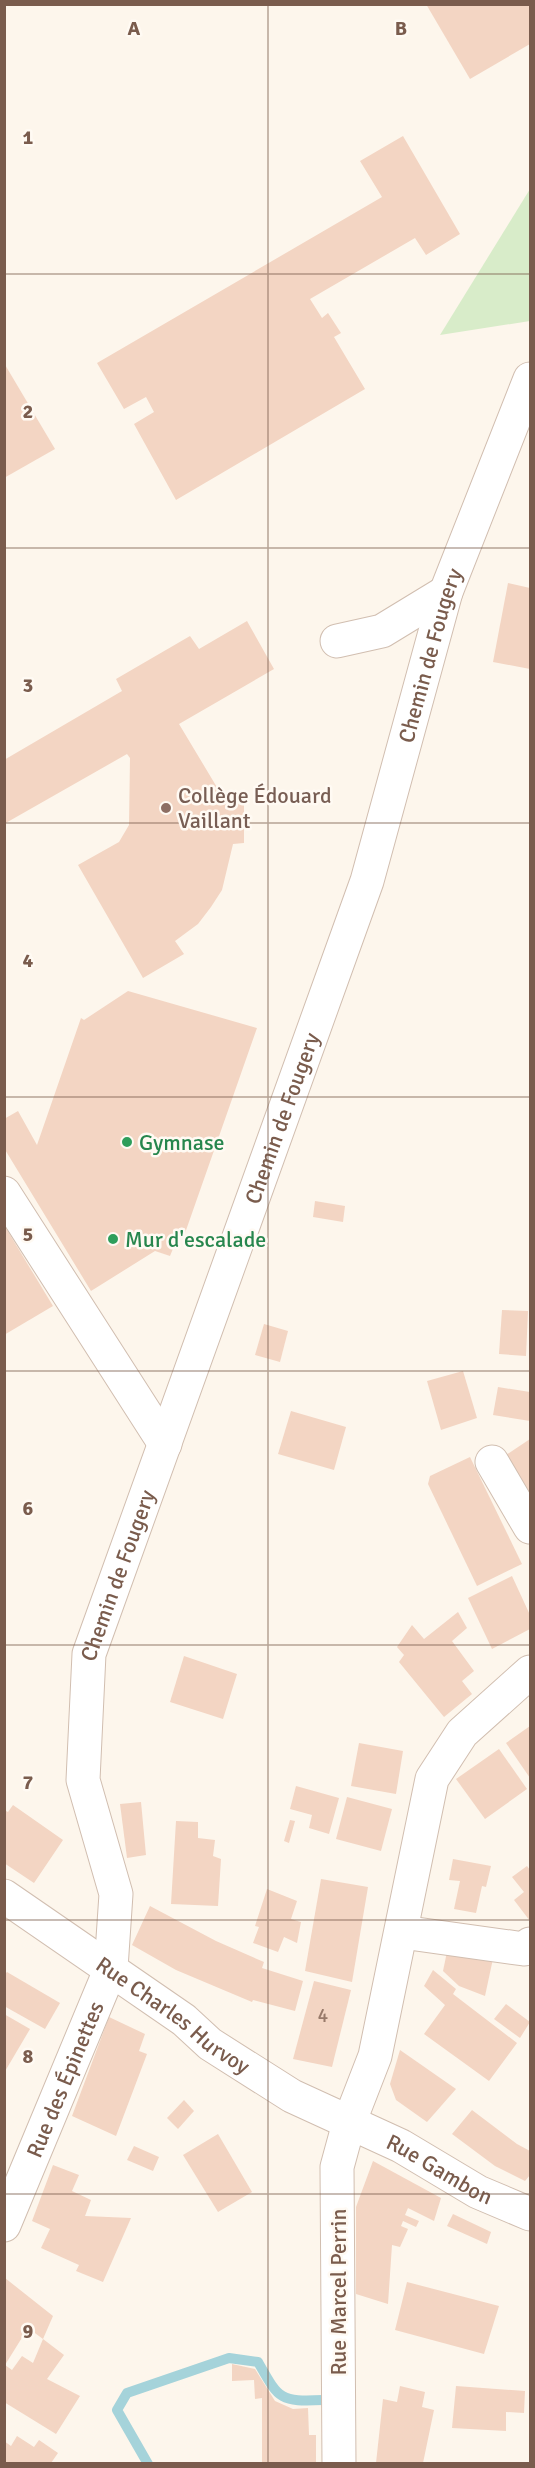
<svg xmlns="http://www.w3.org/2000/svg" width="535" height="2468" font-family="Signika,sans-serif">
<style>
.green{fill:#d8ecc9}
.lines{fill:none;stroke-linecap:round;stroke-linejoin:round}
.stream{stroke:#a5d3da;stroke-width:10}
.building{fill:#f3d5c3}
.minor-casing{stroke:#d1beb0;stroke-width:35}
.minor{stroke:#fff;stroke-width:33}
.grid{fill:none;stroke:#7a5c4d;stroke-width:1.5;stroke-opacity:0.55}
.education-dot{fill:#8d6e63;stroke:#fffaf3;stroke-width:2}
.leisure-dot{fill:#2e9e5b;stroke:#fffaf3;stroke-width:2}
.labels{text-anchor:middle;stroke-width:5;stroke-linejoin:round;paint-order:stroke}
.number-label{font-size:20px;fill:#987a6a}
.street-label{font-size:22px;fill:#7a5c4d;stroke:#fffaf3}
.education-label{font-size:22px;fill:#785e54;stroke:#fffaf3;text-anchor:start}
.leisure-label{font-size:22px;fill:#27864d;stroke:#fffaf3;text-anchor:start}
.grid-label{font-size:20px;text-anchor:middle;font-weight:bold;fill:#7a5c4d;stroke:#fffaf3;stroke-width:5;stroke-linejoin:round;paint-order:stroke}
</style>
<rect width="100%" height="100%" fill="#fdf6ec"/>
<path class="green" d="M530,189v132l-90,14z"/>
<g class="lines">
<path class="stream" d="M148,2464l-31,-54 10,-17 102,-35 29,4c21,37 21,40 65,38"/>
</g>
<g class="building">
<path d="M426,4h104v40l-60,35z"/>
<path d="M403,136l57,98 -34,21 -11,-17 -105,61 12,19 6,-5 13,20 -7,4 31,52 -189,111 -42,-76 20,-12 -8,-15 -22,12 -27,-46 285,-166 -22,-36z"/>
<path d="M4,363l51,86 -51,29z"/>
<path d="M508,583l22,5v81l-37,-7z"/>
<path d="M247,621l27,48 -95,55 42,70h23v49l-11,1 -11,46 -11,17 -13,17 -23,17 9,13 -41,24 -65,-113 41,-23 10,-17 1,-67 -3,-4 -123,70v-64l118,-69 -6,-12 74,-43 9,13z"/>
<path d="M128,991l129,37 -73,208 -5,-2 -9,22 -15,-5 -64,40 -87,-143v-29l14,-8 19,34 44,-127 3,2z"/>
<path d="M315,1201l30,5 -2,16 -30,-5z"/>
<path d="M4,1225l49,81 -49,29z"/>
<path d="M502,1310l26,1 -2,45 -27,-2z"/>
<path d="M264,1324l24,7 -8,31 -25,-7z"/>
<path d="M463,1371l14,47 -36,12 -14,-49z"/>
<path d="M498,1387l32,5v29l-37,-6z"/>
<path d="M291,1411l55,16 -12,43 -56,-16z"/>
<path d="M530,1439v54l-24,-38z"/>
<path d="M470,1457l52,107 -45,22 -49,-102 2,-8z"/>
<path d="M512,1576l18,39v14l-38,20 -24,-51z"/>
<path d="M458,1612l9,16 -15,13 22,30 -12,10 10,13 -28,23 -45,-55 5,-7 -7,-8 15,-22 12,14z"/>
<path d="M184,1656l53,18 -14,45 -53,-17z"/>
<path d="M530,1726v52l-24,-35z"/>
<path d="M359,1743l44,8 -7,43 -45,-8z"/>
<path d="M499,1749l28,40 -42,30 -29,-40z"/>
<path d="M296,1786l43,12 -10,36 -20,-6 3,-13 -22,-6z"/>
<path d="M347,1797l45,12 -11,42 -45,-12z"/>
<path d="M141,1802l5,53 -19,3 -7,-54z"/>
<path d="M13,1805l50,35 -29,43 -30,-20v-53l4,2z"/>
<path d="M290,1820l5,1 -6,22 -5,-2z"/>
<path d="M176,1821l22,1v16l17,2 -2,16 8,3 -3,47 -47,-2z"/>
<path d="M453,1859l38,7 -5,21 -4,-1 -6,27 -22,-4 6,-28 -11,-1z"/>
<path d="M527,1866l3,4v51l-16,-21 10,-8 -12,-15z"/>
<path d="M321,1879l47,8 -16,95 -47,-11z"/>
<path d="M267,1889l30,12 -6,18 10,3 -4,21 -13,-6 -6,15 -25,-9 6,-16 -4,-1z"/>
<path d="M150,1906l66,35 48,21 -2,6 41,13 -8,30 -42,-11 -1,2 -76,-32 -44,-25z"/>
<path d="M448,1947l46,7 -9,42 -26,-10 -16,-15z"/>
<path d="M433,1970l23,19 -3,5 64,49 -28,38 -65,-47 21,-29 -21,-19z"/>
<path d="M7,1972l53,31 -15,26 -41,-23v-31z"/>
<path d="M314,1981l37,9 -19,77 -39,-8z"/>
<path d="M506,2004l24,18 -10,16 -26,-19z"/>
<path d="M4,2014l26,15 -26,44z"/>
<path d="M109,2017l36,17 -6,17 8,3 -31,82 -44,-20z"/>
<path d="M400,2050l56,39 -29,33 -31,-22 -6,-16z"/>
<path d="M184,2100l10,11 -16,18 -11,-11z"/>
<path d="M472,2110l45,34 13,7v24l-5,6 -30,-15 -43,-32z"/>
<path d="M218,2134l34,58 -34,20 -35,-57z"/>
<path d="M134,2146l25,11 -6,14 -26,-11z"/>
<path d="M373,2161l68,37 -7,23 -26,-13 -3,7 14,6 -3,6 -13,-6 -2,5 7,3 -8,18 -8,-2 -4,59 -32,-10v-87z"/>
<path d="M53,2165l26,10 -7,16 19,9 -6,16 46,2 -28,64 -27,-11 3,-6 -38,-17 9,-19 -18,-8z"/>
<path d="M453,2214l38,18 -4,12 -40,-18z"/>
<path d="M5,2278l48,38 -10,23 -15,-11 -23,37 7,5 10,-14 11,7 10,-24 21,16 -17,24 33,17 -24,38 -52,-32z"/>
<path d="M407,2282l92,24 -15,48 -89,-24z"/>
<path d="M232,2364l23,5 20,32 18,8 15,-1 1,27h7v28h-54v-65l-7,1 -1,-19 -22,1z"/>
<path d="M400,2386l25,6 -3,15 12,3 -11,53h-47l7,-64 14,3z"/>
<path d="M456,2386l69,5 -1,22 -18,-1v19l-54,-3z"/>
<path d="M17,2436l17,11 5,-7 19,13 -7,10h-47v-22l7,5z"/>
</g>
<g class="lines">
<g class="minor-casing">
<g id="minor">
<path d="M337,641l45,-10 64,-39"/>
<path d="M4,1193l161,251"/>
<path d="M492,1462l38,65"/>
<path id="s1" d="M4,1896l180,124 26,24 82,52 109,50 77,46 52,22"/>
<path d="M402,1932l122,17 6,-5"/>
<path id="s2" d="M4,2225l107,-257 5,-74 -33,-114 6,-126 278,-773 79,-289 84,-213"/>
<path d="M339,2464l-2,-297 12,-44 26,-67 57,-277 30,-46 68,-61"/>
</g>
</g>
<use href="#minor" class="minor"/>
</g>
<path class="grid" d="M268,4v2460M4,274h526M4,548h526M4,823h526M4,1097h526M4,1371h526M4,1645h526M4,1920h526M4,2194h526"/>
<circle class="education-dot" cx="166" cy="808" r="6"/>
<g class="leisure-dot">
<circle cx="127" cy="1142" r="6"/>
<circle cx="113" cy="1239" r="6"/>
</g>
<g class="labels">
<g class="number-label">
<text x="323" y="2022">4</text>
</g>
<g class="street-label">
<text dy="8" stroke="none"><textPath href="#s2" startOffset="1653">Chemin de Fougery</textPath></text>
<text dy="8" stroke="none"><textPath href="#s2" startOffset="1167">Chemin de Fougery</textPath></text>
<text dy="8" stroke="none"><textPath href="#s2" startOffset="681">Chemin de Fougery</textPath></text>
<text dy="8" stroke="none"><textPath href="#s1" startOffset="207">Rue Charles Hurvoy</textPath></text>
<text dy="8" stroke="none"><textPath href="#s2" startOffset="158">Rue des Épinettes</textPath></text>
<text dy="8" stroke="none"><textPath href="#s1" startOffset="516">Rue Gambon</textPath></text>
<text transform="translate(338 2292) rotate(-90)" y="8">Rue Marcel Perrin</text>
</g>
<g class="education-label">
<text x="178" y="803">Collège Édouard<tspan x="178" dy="25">Vaillant</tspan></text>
</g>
<g class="leisure-label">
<text x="139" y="1150">Gymnase</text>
<text x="125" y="1247">Mur d'escalade</text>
</g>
</g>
<g class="grid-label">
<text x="134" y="35">A</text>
<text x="401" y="35">B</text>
<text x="28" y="144">1</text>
<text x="28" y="418">2</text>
<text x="28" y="692">3</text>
<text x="28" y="967">4</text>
<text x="28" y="1241">5</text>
<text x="28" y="1515">6</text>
<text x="28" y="1789">7</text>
<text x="28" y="2063">8</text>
<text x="28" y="2338">9</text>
</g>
<rect width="535" height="2468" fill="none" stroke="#7a5c4d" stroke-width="12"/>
</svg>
